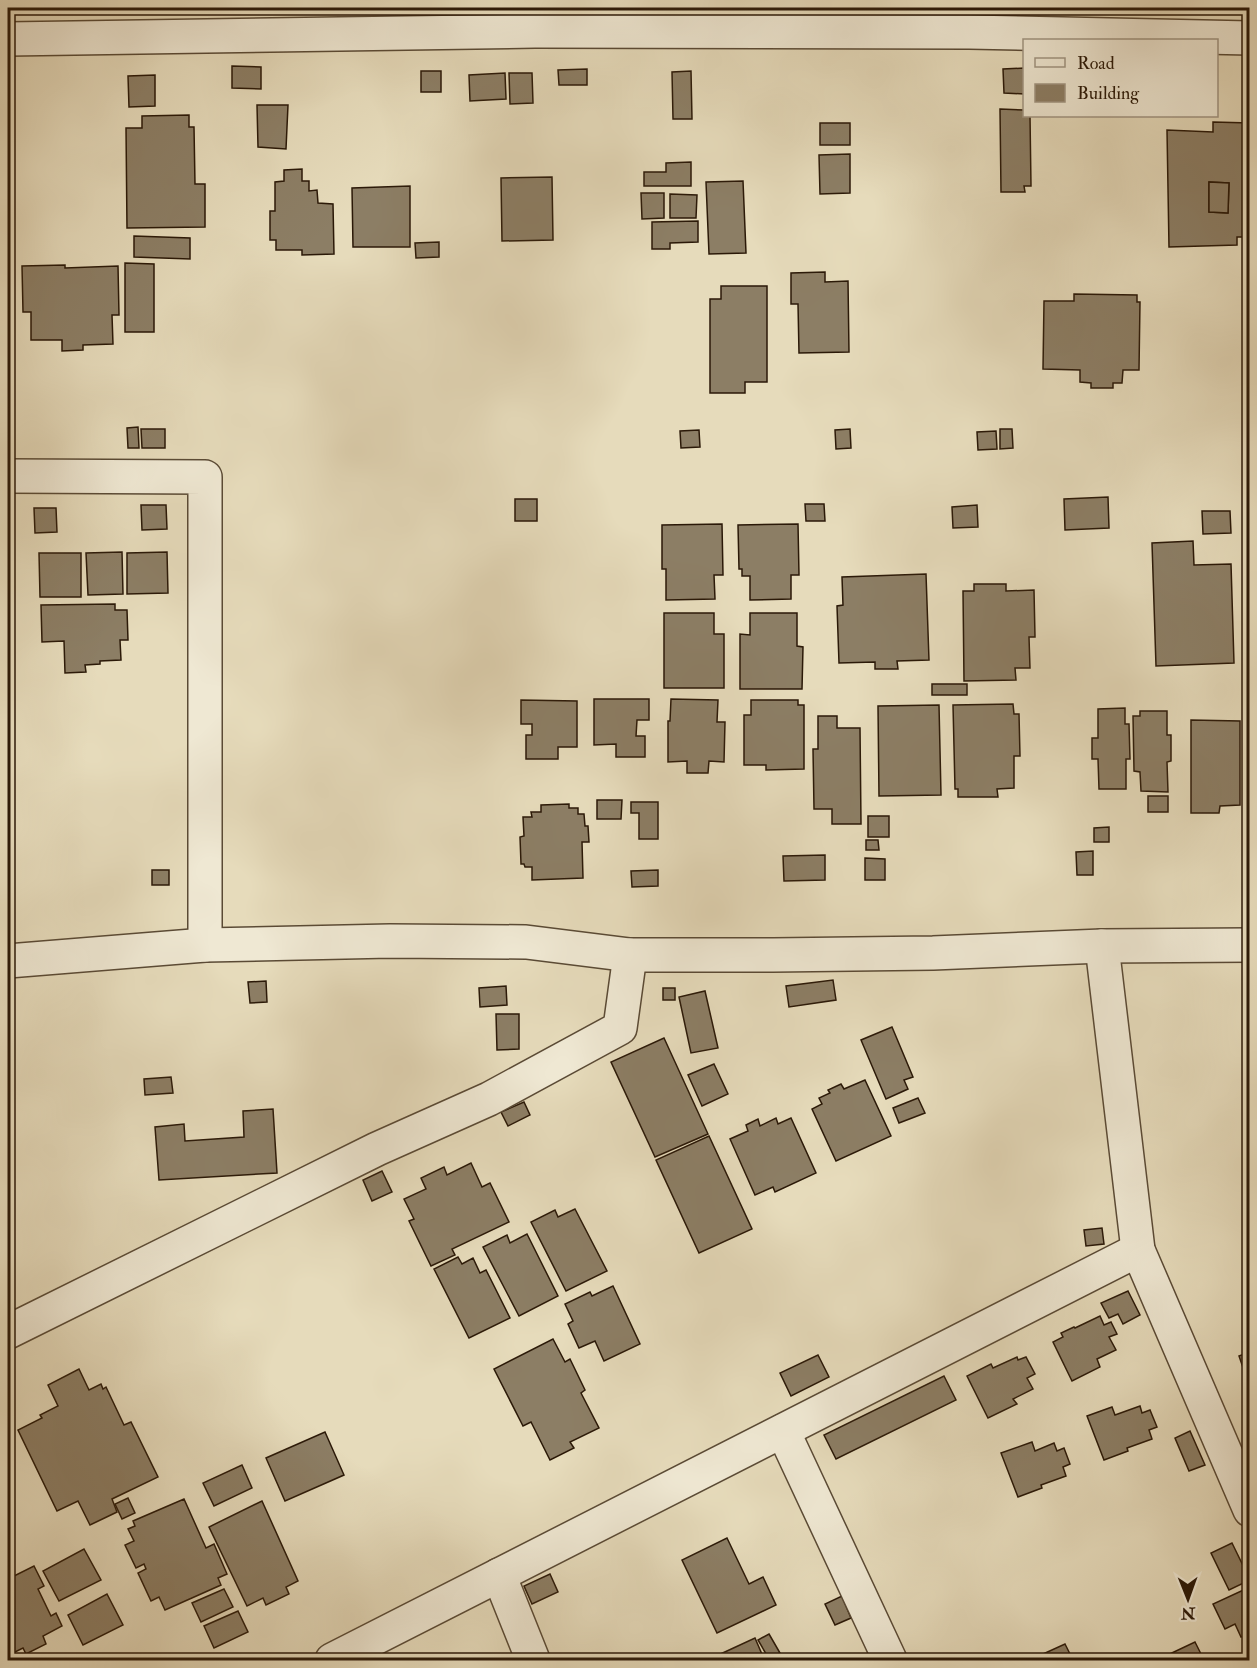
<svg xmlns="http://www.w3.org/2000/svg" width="1257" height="1668" font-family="'IM FELL Double Pica',serif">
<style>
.building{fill:#8c7e65;stroke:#2b1908;stroke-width:1.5;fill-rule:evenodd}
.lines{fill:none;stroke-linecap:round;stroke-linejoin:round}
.minor-casing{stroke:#5a4a35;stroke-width:36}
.minor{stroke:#efe8d3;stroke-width:33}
</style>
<rect width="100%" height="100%" fill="#e6dbbb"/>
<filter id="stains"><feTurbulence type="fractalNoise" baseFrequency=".00333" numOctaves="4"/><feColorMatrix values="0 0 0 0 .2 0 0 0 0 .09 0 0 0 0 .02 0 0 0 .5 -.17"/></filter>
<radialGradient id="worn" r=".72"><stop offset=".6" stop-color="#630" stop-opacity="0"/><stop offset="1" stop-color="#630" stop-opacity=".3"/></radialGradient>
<g class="building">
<path d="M253,8h46v1l-46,1z"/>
<path d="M232,66l29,1v22l-29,-1z"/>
<path d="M1024,68v26l-20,-1 -1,-24z"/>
<path d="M587,69v16h-28l-1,-15z"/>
<rect x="421" y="71" width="20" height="21"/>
<path d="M691,71l1,48h-19l-1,-47z"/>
<path d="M505,73l1,26 -36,2 -1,-26z"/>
<path d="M509,73h23l1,30 -23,1z"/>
<path d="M155,75v31l-26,1 -1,-31z"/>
<path d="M257,105h31l-2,44 -28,-2z"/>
<path d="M1000,109l24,1v6h6l1,70h-7l1,6h-24z"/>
<path d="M189,115v12h5l1,57h10v43l-78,1 -1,-100h16v-12z"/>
<path d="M1213,122l37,1v114h-13v8l-68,2 -2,-117 46,2zM1209,182l20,1 -1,30 -19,-1z"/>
<rect x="820" y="123" width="30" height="22"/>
<path d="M850,154v39l-30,1 -1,-39z"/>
<path d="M691,162v24h-47v-14h22v-9z"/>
<path d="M302,169v12h7v10l8,-1 1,13 15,1 1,50 -32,1v-5h-26v-10h-6v-29h5v-29l9,-1v-11z"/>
<path d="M552,177l1,63 -51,1 -1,-63z"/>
<path d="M743,181l3,72 -37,1 -3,-72z"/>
<path d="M1209,182l20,1 -1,30 -19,-1z"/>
<path d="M410,186v61h-57l-1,-59z"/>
<path d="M641,193h23v25l-22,1z"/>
<path d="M670,194l27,1 -1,23h-26z"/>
<path d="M698,221v21l-28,1v6h-18v-27z"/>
<path d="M134,236l56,2v21l-56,-2z"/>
<path d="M439,242v15l-23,1 -1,-15z"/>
<path d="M125,263l29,1v68h-29z"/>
<path d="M65,265v3l53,-2 1,49h-7l1,29 -30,1v5l-21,1v-11h-31v-28h-8l-1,-46z"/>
<path d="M825,272v10l23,-1 1,71 -50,1 -1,-49h-7v-31z"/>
<path d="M721,286h46v96h-22v11h-35v-94h11z"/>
<path d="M1074,294l63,1v7h3l-1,68h-16l-1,13h-9v5h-22v-5l-11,-1v-12l-37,-1 1,-68h30z"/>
<path d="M138,427l1,21h-11l-1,-20z"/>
<path d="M141,429h24v19h-23z"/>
<path d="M850,429l1,19 -15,1 -1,-19z"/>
<path d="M1000,429h12l1,19 -13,1z"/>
<path d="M699,430l1,17 -19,1 -1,-17z"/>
<path d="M996,431l1,18 -19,1 -1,-18z"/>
<path d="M1108,497l1,31 -44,2 -1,-31z"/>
<rect x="515" y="499" width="22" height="22"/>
<path d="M805,504h19l1,17h-19z"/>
<path d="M141,505h25l1,24 -25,1z"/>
<path d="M977,505l1,22 -25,1 -1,-21z"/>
<path d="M34,508h22l1,24 -22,1z"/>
<path d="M1202,511h28l1,22 -28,1z"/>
<path d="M722,524l1,51h-9l1,24 -49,1v-31h-4v-44z"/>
<path d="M798,524l1,51h-8v24l-41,1v-24h-8v-7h-3l-1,-44z"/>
<path d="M1193,541l1,24 37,-1 3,99 -78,3 -4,-123z"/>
<path d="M122,552l1,42 -35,1 -2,-42z"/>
<path d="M167,552l1,41 -41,1v-41z"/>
<path d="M39,553h42v44h-41z"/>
<path d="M926,574l3,86 -32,1 1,8h-23v-7l-36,1 -2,-57 6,-1 -1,-28z"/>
<path d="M974,584h32v7l28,-1 1,47h-6l1,31h-15l1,12 -52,1 -1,-90h11z"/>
<path d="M115,604v6h12l1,30h-8l1,20 -21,1v3l-15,1 1,7 -21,1 -1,-32 -22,1 -1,-37z"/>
<path d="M664,613h50v21h10v54h-60z"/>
<path d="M750,613h47v33l6,1 -1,42h-62v-55l10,1z"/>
<rect x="932" y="684" width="35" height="11"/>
<path d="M594,699h55v21h-12l-1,16h9v21h-29v-13l-22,1z"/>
<path d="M671,699l47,1 -1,22h8l-1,40 -15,-1 -1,12h-21v-12l-19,1v-41h2z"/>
<path d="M521,700l56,1v46h-19v12h-32v-24h6v-11h-11z"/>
<path d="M751,700h47v5h6v64l-38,1v-5h-22v-50h7z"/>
<path d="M1013,704l1,10h5l1,42h-6v32l-17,1 1,8h-40v-8h-3l-2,-84z"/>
<path d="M939,705l2,90 -62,1 -1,-90z"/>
<path d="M1125,708v16h4l1,35h-4v30h-27l-1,-30h-6v-21h6v-29z"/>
<path d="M1140,711h27v24h4v26l-4,1 1,30 -27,-1 -1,-19 -6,-1 -1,-55h7z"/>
<path d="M818,716h19v12h23l1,96h-29v-15h-18l-1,-60h5z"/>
<path d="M1191,720l49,1v84l-20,1 -1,7h-28z"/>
<rect x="1148" y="796" width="20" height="16"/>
<path d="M597,800h25l-1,19h-24z"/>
<path d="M631,802h27v37h-19v-26h-8z"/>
<path d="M569,804v4h9v6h6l1,12h3l1,16h-7l1,36 -51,2v-13h-7l-1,-3h-3l-1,-27 4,-1 -1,-19h9l-1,-5h10v-7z"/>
<rect x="868" y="816" width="21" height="21"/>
<path d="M1109,827v15h-15v-14z"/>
<path d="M866,840h12l1,10h-13z"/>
<path d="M1093,851v24h-16l-1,-23z"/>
<path d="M825,855v25l-41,1 -1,-25z"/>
<path d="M865,858l20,1v21h-20z"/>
<rect x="152" y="870" width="17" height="15"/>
<path d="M658,870v16l-26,1 -1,-16z"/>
<path d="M833,980l3,20 -47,7 -3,-21z"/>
<path d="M266,981l1,21 -17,1 -2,-21z"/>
<path d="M506,986l1,19 -27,2 -1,-19z"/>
<rect x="1245" y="987" width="5" height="19"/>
<rect x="663" y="988" width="12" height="12"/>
<path d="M705,991l13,57 -27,5 -12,-56z"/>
<path d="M496,1014h23v35l-22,1z"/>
<path d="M892,1027l21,50 -9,3 4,9 -22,10 -25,-59z"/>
<path d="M664,1038l44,96 -53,23 -44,-95z"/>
<path d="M714,1064l14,30 -26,12 -14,-31z"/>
<path d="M171,1077l2,16 -28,2 -1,-16z"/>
<path d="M865,1080l26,56 -55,25 -24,-52 10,-5 -3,-6 11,-5 -2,-3 13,-6 3,5z"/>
<path d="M918,1098l7,15 -26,10 -6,-15z"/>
<path d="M524,1102l6,13 -22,11 -7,-14z"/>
<path d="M273,1109l4,64 -118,7 -4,-53 29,-3 1,17 59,-4 -1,-26z"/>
<path d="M776,1118l2,6 13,-6 25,55 -41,19 -2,-5 -18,8 -25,-56 18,-8 -2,-6 12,-6 2,7z"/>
<path d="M709,1136l43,93 -53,24 -43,-93z"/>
<path d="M471,1163l11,24 8,-4 19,39 -57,27 3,6 -24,11 -22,-45 5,-2 -10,-20 22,-10 -5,-11 23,-11 3,8z"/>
<path d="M382,1171l10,21 -20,9 -9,-21z"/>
<path d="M575,1209l32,62 -41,20 -35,-69 24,-12 3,7z"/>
<path d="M1102,1228l2,16 -18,2 -2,-16z"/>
<path d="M527,1234l31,62 -39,20 -36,-69 24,-12 3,8z"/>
<path d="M458,1257l4,7 11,-6 7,15 6,-3 24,48 -41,20 -35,-69z"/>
<path d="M613,1286l27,58 -36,17 -9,-20 -16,7 -11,-24 5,-3 -8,-17 25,-12 2,4z"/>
<path d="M1128,1291l12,24 -17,9 -5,-10 -9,4 -8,-15z"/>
<path d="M1100,1316l4,9 7,-3 6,12 -8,3 7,13 -19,9 3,8 -28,14 -19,-39 10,-5 -2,-4 13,-6 1,1z"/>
<path d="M553,1339l12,23 5,-3 15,31 -4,3 18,35 -29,14 4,6 -24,12 -19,-38 -8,4 -29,-57z"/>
<path d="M1250,1352v36l-11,-32z"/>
<path d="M818,1355l11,22 -38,19 -11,-23z"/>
<path d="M1017,1357l1,3 8,-3 9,17 -8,4 6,11 -20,10 4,5 -29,14 -21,-42 24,-12 2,4z"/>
<path d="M79,1369l10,21 12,-6 2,5 3,-2 18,38 7,-3 27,55 -46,22 5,13 -27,13 -12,-24 -21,10 -39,-81 24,-12 -2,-3 18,-9 -10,-21z"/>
<path d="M944,1376l12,24 -120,59 -12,-24z"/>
<path d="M1140,1406l2,7 8,-3 7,17 -8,3 3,9 -25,9 1,3 -24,9 -17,-44 25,-9 3,8z"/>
<path d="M1190,1431l15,34 -16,6 -14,-33z"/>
<path d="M325,1432l19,43 -59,26 -19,-43z"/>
<path d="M1032,1442l3,9 19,-8 3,8 7,-3 6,16 -7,3 3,9 -25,9 1,3 -24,9 -17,-44z"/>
<path d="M242,1465l10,23 -38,18 -11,-23z"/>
<path d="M128,1498l7,15 -13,6 -7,-15z"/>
<path d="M184,1499l22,49 8,-4 13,30 -9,4 3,7 -56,25 -6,-13 -8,4 -13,-28 8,-4 -2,-5 -8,4 -11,-23 9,-4 -6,-12 7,-3 -2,-5z"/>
<path d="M262,1501l36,80 -12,6 3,7 -23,11 -3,-7 -16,8 -38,-79z"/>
<path d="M727,1538l22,46 14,-7 13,28 -59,28 -35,-73z"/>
<path d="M1232,1543l18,37 -21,10 -18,-37z"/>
<path d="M84,1549l17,31 -42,21 -16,-30z"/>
<path d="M34,1566l10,20 -6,3 13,27 5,-3 6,13 -19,10 3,8 -20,10 -3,-6 -10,5 -5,-11v-63z"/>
<path d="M550,1574l8,18 -26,12 -8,-18z"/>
<path d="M1250,1587v54l-3,-6 -6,2 -6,-13 -10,5 -12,-25z"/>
<path d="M224,1589l9,18 -32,15 -9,-19z"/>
<path d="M107,1594l16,31 -40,20 -15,-30z"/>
<path d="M842,1596l9,22 -16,7 -10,-21z"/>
<path d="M238,1611l10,21 -34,16 -10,-22z"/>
<path d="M769,1634l11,19 -11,6 -11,-19z"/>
<path d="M755,1638l9,21 -49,1 -1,-3z"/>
<path d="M1195,1642l9,18h-47z"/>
<path d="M1065,1644l8,16h-40l-1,-1z"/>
</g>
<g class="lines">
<g class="minor-casing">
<g id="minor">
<path d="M8,39l527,-8 434,1 281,6"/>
<path d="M8,476l197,1v468"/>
<path d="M1102,946l36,304 112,260"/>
<path d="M8,961l197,-16 185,-4 136,1 104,13h143l160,-2 169,-7 148,-1"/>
<path d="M8,1332l369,-183 112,-50 131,-71 10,-73"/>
<path d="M783,1431l107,229"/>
<path d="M499,1575l34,85"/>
<path d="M332,1660l806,-410"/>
</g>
</g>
<use href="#minor" class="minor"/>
</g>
<rect width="1257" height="1668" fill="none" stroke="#e6dbbb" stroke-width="30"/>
<rect x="9" y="9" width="1239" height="1650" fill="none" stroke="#2b1908" stroke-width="3"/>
<rect x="15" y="15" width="1227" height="1638" fill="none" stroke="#2b1908" stroke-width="1.5"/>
<rect x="1023" y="39" width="195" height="78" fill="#efe8d3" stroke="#a19582" stroke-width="1.5"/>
<rect x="1035" y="58" width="30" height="9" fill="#efe8d3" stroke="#a19582" stroke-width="1.5"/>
<text x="1077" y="69" font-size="18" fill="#2b1908">Road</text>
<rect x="1035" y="84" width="30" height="18" fill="#8c7e65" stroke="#a19582" stroke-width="1.5"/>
<text x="1077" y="99" font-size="18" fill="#2b1908">Building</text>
<g transform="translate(1188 1599) rotate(179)" stroke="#efe8d3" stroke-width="4.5" paint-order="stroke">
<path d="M0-4.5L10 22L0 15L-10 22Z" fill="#2b1908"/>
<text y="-9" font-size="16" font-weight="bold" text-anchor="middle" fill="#2b1908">N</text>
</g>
<rect width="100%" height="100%" filter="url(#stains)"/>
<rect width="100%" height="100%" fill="url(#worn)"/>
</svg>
